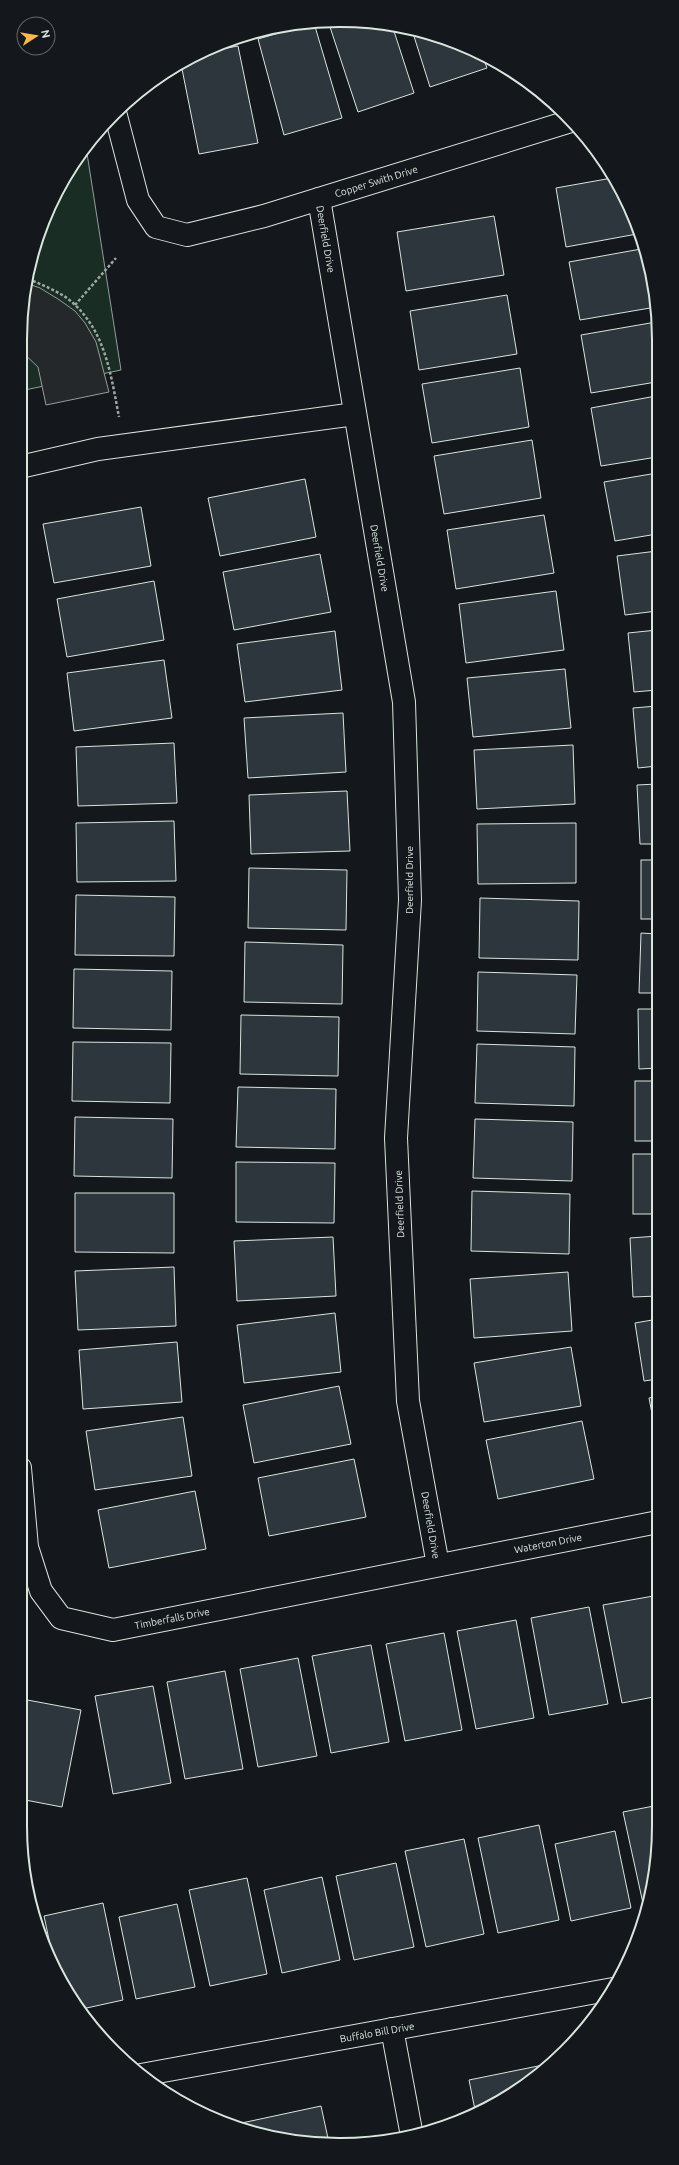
<svg xmlns="http://www.w3.org/2000/svg" width="679" height="2165" font-family="Ubuntu,sans-serif">
<style>
.green{fill:#1a2d24;stroke:#939e99}
.parking{fill:#24282b;stroke:#939e99}
.building{fill:#2c363c;stroke:#d8e6dc}
.lines{fill:none;stroke-linecap:round;stroke-linejoin:round}
.minor-casing{stroke:#d8e6dc;stroke-width:24}
.path{stroke:#9da8a2;stroke-width:2.5;stroke-dasharray:3 2;stroke-linecap:butt}
.minor{stroke:#14181c;stroke-width:22}
.labels{text-anchor:middle;stroke-width:3;stroke-linejoin:round;paint-order:stroke}
.street-label{font-size:10px;fill:#d8e6dc;stroke:#14181c}
.rim{fill:none;stroke:#d8e6dc;stroke-width:2}
</style>
<rect width="100%" height="100%" fill="#14181c"/>
<path class="green" d="M86,147l35,223 -101,21v-52l6,-62 18,-60 30,-55z"/>
<path class="parking" d="M26,283l14,5 18,11 17,12 10,12 11,19 13,50 -63,13 -8,-38 -18,-17z"/>
<g class="building">
<path d="M340,20l52,5 22,68 -56,19 -30,-91z"/>
<path d="M314,23l28,95 -58,17 -26,-96z"/>
<path d="M412,30l71,27 4,11 -57,19z"/>
<path d="M238,46l20,97 -59,11 -18,-90 20,-11z"/>
<path d="M612,178l14,20 11,36 -71,13 -10,-59z"/>
<path d="M494,216l10,59 -98,16 -9,-59z"/>
<path d="M641,249l15,49v9l-76,13 -11,-58z"/>
<path d="M507,295l10,59 -98,16 -9,-59z"/>
<path d="M656,322v60l-65,11 -10,-58z"/>
<path d="M520,368l9,59 -97,16 -10,-59z"/>
<path d="M656,396l1,61 -56,9 -10,-58z"/>
<path d="M532,440l9,58 -97,16 -10,-58z"/>
<path d="M657,473v61l-42,7 -11,-59z"/>
<path d="M305,479l11,58 -96,19 -12,-58z"/>
<path d="M141,507l10,59 -97,17 -11,-59z"/>
<path d="M544,515l10,58 -98,16 -9,-59z"/>
<path d="M657,551v60l-32,4 -8,-59z"/>
<path d="M320,554l11,58 -97,18 -11,-58z"/>
<path d="M154,581l10,59 -97,17 -10,-58z"/>
<path d="M556,591l8,59 -98,13 -7,-59z"/>
<path d="M657,630v60l-23,2 -6,-59z"/>
<path d="M335,631l7,59 -97,12 -8,-58z"/>
<path d="M164,660l8,58 -98,13 -7,-58z"/>
<path d="M565,669l6,59 -98,9 -6,-59z"/>
<path d="M657,706v60l-19,2 -5,-60z"/>
<path d="M343,713l3,59 -98,6 -4,-60z"/>
<path d="M174,743l3,60 -99,3 -2,-59z"/>
<path d="M573,745l2,59 -98,5 -3,-59z"/>
<path d="M657,784v60h-17l-3,-59z"/>
<path d="M347,791l3,60 -99,3 -2,-59z"/>
<path d="M174,821l2,60 -99,1 -1,-59z"/>
<path d="M576,823v60l-98,1 -1,-60z"/>
<rect x="641" y="860" width="16" height="59"/>
<path d="M249,868l98,2 -1,60 -98,-2z"/>
<path d="M76,895l99,2 -1,59 -99,-1z"/>
<path d="M480,898l99,3 -1,59 -99,-2z"/>
<path d="M641,933l16,1v59h-18z"/>
<path d="M245,942l98,3 -1,59 -98,-2z"/>
<path d="M74,969l98,2 -1,59 -98,-2z"/>
<path d="M478,972l99,3 -2,59 -98,-3z"/>
<path d="M638,1009h20v59l-19,1z"/>
<path d="M241,1015l98,2 -1,59 -98,-2z"/>
<path d="M73,1042l98,1 -1,60 -98,-2z"/>
<path d="M477,1044l98,3 -1,59 -99,-3z"/>
<rect x="635" y="1081" width="23" height="60"/>
<path d="M238,1087l98,2 -1,60 -99,-2z"/>
<path d="M75,1117l98,2 -1,59 -98,-2z"/>
<path d="M475,1119l98,3 -1,59 -99,-3z"/>
<rect x="633" y="1154" width="25" height="60"/>
<path d="M236,1162l99,1 -1,60 -98,-1z"/>
<path d="M472,1191l98,3 -1,60 -98,-3z"/>
<path d="M75,1193h99v60l-99,-1z"/>
<path d="M658,1236v60l-25,1 -3,-59z"/>
<path d="M333,1237l3,59 -99,5 -3,-60z"/>
<path d="M174,1267l2,59 -98,4 -3,-59z"/>
<path d="M568,1272l4,59 -98,7 -4,-59z"/>
<path d="M335,1313l6,59 -97,11 -7,-58z"/>
<path d="M658,1319v60l-14,2 -9,-58z"/>
<path d="M177,1342l5,60 -99,7 -4,-59z"/>
<path d="M571,1347l10,59 -97,16 -10,-59z"/>
<path d="M339,1386l12,58 -97,19 -11,-58z"/>
<path d="M658,1396v49l-9,-47z"/>
<path d="M183,1417l9,59 -97,14 -9,-59z"/>
<path d="M582,1421l12,58 -96,20 -12,-59z"/>
<path d="M354,1459l12,58 -97,19 -11,-58z"/>
<path d="M195,1491l11,58 -97,19 -11,-58z"/>
<path d="M659,1595v101l-37,7 -19,-98z"/>
<path d="M589,1607l19,97 -59,11 -18,-97z"/>
<path d="M516,1620l18,98 -58,11 -19,-98z"/>
<path d="M444,1633l18,97 -57,11 -19,-97z"/>
<path d="M371,1645l18,97 -58,11 -19,-97z"/>
<path d="M298,1658l19,98 -59,11 -18,-98z"/>
<path d="M225,1671l18,98 -58,10 -18,-97z"/>
<path d="M153,1686l18,97 -58,11 -18,-98z"/>
<path d="M22,1699l59,11 -19,97 -42,-8v-87z"/>
<path d="M659,1805v21l-6,62 -6,19 -3,1 -21,-96z"/>
<path d="M539,1825l20,95 -61,13 -20,-95z"/>
<path d="M615,1831l16,77 -60,13 -16,-77z"/>
<path d="M464,1839l20,95 -58,13 -21,-96z"/>
<path d="M396,1863l18,84 -60,13 -18,-84z"/>
<path d="M322,1877l18,83 -58,13 -18,-83z"/>
<path d="M247,1878l20,96 -57,12 -21,-96z"/>
<path d="M103,1903l20,97 -41,9 -28,-46 -10,-47z"/>
<path d="M177,1904l18,83 -59,12 -17,-82z"/>
<path d="M548,2064v2l-31,25 -42,19 -6,-30z"/>
<path d="M321,2106l8,37 -31,-1 -61,-18z"/>
</g>
<g class="lines">
<g class="minor-casing">
<g id="minor">
<path d="M115,112l23,88 18,27 31,8 77,-19 307,-95"/>
<path d="M319,199l85,503 6,198 -14,238 12,263 30,164"/>
<path d="M20,467l78,-18 257,-35"/>
<path d="M20,1468l7,79 14,44 20,27 52,12 545,-108"/>
<path d="M392,2029l20,107"/>
<path d="M141,2075l472,-86"/>
</g>
</g>
<g class="path">
<path d="M33,281c14,6 29,12 40,22 33,30 38,73 46,114"/>
<path d="M75,305l41,-47"/>
</g>
<use href="#minor" class="minor"/>
</g>
<g class="labels">
<g class="street-label">
<text transform="translate(376 181) rotate(-17)" y="4">Copper Swith Drive</text>
<text transform="translate(326 239) rotate(80)" y="4">Deerfield Drive</text>
<text transform="translate(380 558) rotate(80)" y="4">Deerfield Drive</text>
<text transform="translate(409 880) rotate(-90)" y="4">Deerfield Drive</text>
<text transform="translate(399 1204) rotate(-92)" y="4">Deerfield Drive</text>
<text transform="translate(431 1525) rotate(80)" y="4">Deerfield Drive</text>
<text transform="translate(548 1543) rotate(-11)" y="4">Waterton Drive</text>
<text transform="translate(172 1618) rotate(-11)" y="4">Timberfalls Drive</text>
<text transform="translate(377 2032) rotate(-10)" y="4">Buffalo Bill Drive</text>
</g>
</g>
<path d="M0 0H679V2165H0ZM339 27H340A312 312 0 0 1 652 339V1826A312 312 0 0 1 340 2138H339A312 312 0 0 1 27 1826V339A312 312 0 0 1 339 27Z" fill="#14181c" fill-rule="evenodd"/>
<path class="rim" d="M339 27H340A312 312 0 0 1 652 339V1826A312 312 0 0 1 340 2138H339A312 312 0 0 1 27 1826V339A312 312 0 0 1 339 27Z"/>
<g transform="translate(36 36) rotate(78)"><circle r="19" fill="#14181c" stroke="#626a69"/>
<path d="M0-3L7 15L0 10L-7 15Z" fill="#ffb74d"/>
<text y="-6" font-size="11" font-weight="bold" text-anchor="middle" fill="#d8e6dc">N</text>
</g>
</svg>
